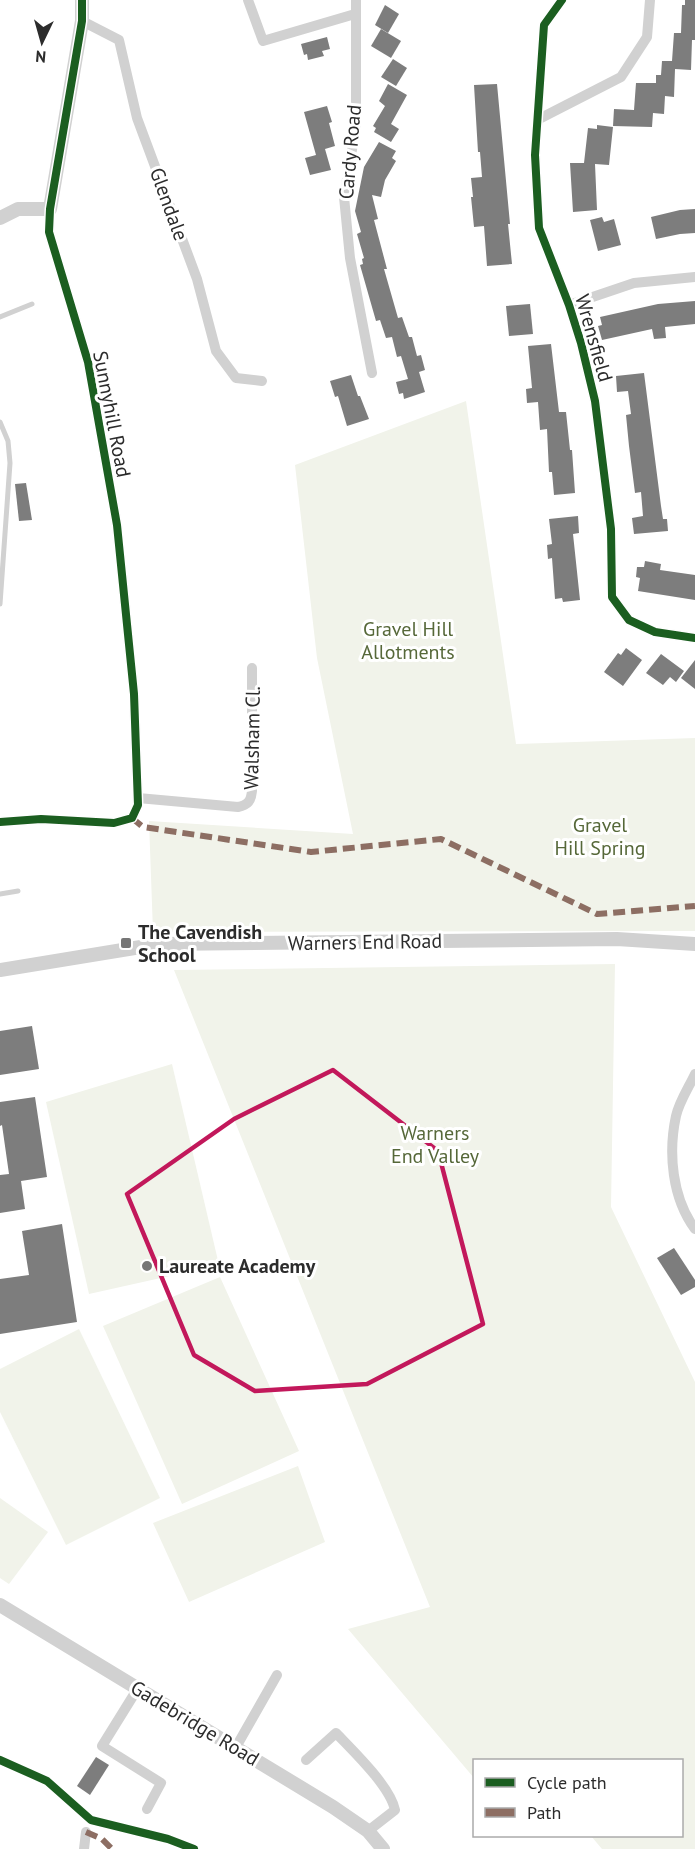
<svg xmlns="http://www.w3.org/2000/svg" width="695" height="1849" font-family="'PT Sans',sans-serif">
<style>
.green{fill:#f1f3ea}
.building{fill:#7d7d7d}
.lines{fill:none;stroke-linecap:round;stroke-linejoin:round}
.service{stroke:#d1d1d1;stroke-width:5}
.minor{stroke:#d1d1d1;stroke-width:10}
.tertiary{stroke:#d1d1d1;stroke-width:14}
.quiet{stroke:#8d6e63;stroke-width:6;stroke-dasharray:12 6;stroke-linecap:butt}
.cycleway-casing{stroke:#fff;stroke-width:11}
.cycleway{stroke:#1b5e20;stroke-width:8}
.marked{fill:none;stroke:#c2185b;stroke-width:4.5;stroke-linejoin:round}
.poi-dot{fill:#767676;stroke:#fff;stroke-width:2}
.labels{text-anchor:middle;stroke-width:6;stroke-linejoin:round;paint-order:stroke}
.street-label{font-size:20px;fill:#2c2c2c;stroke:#fff}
.park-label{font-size:20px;fill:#566839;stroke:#fff}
.poi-label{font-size:20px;font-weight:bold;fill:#2c2c2c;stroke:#fff;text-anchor:start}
</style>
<rect width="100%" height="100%" fill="#fff"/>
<g class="green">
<path d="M466,401l50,343 179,-6v193l-542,1 -4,-111 204,13 -36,-176 -22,-193z"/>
<path d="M615,964l-4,243 84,175v467h-93l-11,-13h91v-76h-208v18l-126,-149 82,-22 -256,-637z"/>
<path d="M172,1064l47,201 -130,29 -43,-192z"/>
<path d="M220,1277l79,174 -117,53 -79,-178z"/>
<path d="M79,1329l81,169 -94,47 -66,-133v-43z"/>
<path d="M298,1466l27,76 -136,60 -36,-79z"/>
<path d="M0,1498l48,34 -39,52 -9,-6z"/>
</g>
<g class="building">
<path d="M685,0h10v40h-3l-1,30 -16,-1 -1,28 -9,-1 -1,18 -11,-1 -1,14 -39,-1 1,-17 20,1 2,-27h20v-8h5l1,-14h10l2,-28h7l1,-28h3z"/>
<path d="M385,5l14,9 -11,19 -13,-8z"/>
<path d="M381,29l20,12 -10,17 -20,-12z"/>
<path d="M327,37l3,12 -8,2 2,5 -16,4 -1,-6 -3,1 -3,-11z"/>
<path d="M393,59l14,9 -11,18 -15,-9z"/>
<path d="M388,84l19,11 -16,29 8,5 -8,13 -17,-10 2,-4 -3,-2 12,-20 -6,-5z"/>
<path d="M497,84l13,140h-2l4,40 -25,2 -3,-40 -10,1 -3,-30h2l-2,-19 11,-1 -2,-25h-2l-4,-67z"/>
<path d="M327,106l5,16 -3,1 6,23 -10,3 6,21 -21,5 -5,-17 11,-3 -12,-43z"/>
<path d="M597,125l16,2 -4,38 -14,-1 2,46 -24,2 -3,-49h14l4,-35 9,1z"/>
<path d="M379,142l17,9 -4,7 4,3 -11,19 -4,17 -9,-2 6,24 -4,1 13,49h-3l14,49 4,-1 7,20h3l5,19 4,-1 4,15 -6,2 6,20 -21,7 -1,-6 -4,1 -3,-12 12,-3 -7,-23 -4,1 -5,-20 -6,1 -6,-18 -4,1 -16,-56 3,-1 -1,-5 2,-1 -7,-24 4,-2 -6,-21 9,-44z"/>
<path d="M695,209v24l-15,1 -24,5 -5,-22 29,-7z"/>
<path d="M602,217l2,5 10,-3 7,26 -23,6 -8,-31z"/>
<path d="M695,301v23l-30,3 1,11 -12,1 -2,-10 -50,11 -4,-14 4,-1 -2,-8 58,-13z"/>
<path d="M530,304l3,30 -24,2 -3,-30z"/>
<path d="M551,344l8,68h7l4,38h2l3,43 -21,2 -2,-23h-3l-2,-43 -7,1 -2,-28 -11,1 -1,-14 6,-1 -4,-42z"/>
<path d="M644,373l17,133 2,13h4l1,12 -34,3 -2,-16 11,-2 -2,-24 -6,1 -6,-47 -3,-31 5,-1 -3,-23 -11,1 -1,-16z"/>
<path d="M351,375l7,21h2l9,23 -22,7 -9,-30 -3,1 -5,-16z"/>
<path d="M26,483l6,37 -13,1 -4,-37z"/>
<path d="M578,516l1,17 -6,1 7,66 -17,2 -1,-4 -7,1 -3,-41 -4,1 -1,-14 5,-1 -3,-25z"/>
<path d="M645,561l16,3 -1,6 35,5v25l-57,-9 2,-13 -4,-1 1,-10h7z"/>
<path d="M626,648l16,12 -19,26 -19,-14 14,-19 3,2z"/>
<path d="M661,654l23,17 -8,11 -6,-5 -7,8 -17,-12z"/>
<path d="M695,660v29l-14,-11z"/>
<path d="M32,1026l7,43 -39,6v-44z"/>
<path d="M35,1097l12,80 -26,4 4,28 -25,4v-38l9,-1 -7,-49 -2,1v-24z"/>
<path d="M62,1224l15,98 -77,12v-55l29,-4 -7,-44z"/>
<path d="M674,1248l21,32v7l-14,8 -24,-37z"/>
<path d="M96,1757l13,8 -19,30 -13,-9z"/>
</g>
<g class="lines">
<g class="service">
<path d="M0,317l32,-13"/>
<path d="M0,422l8,19 2,22 -10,141"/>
<path d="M0,894l18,-3"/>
</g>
<g class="minor">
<path d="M248,0l15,41 92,-27"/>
<path d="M356,0v126l-12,71 6,61 22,115"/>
<path d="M562,0l-18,25 -9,130 4,73 30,77 12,38 14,58 16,128 1,68 17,23 26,12 40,6"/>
<path d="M82,21l37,19 18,78 60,161 19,72 20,27 26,3"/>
<path d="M537,120l84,-43 26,-40 3,-37"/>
<path d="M569,305l65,-22 61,-6"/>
<path d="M138,798l100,9c10,-2 13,-6 14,-16v-123"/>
<path d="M0,822l41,-3 73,4 18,-5 6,-13 -4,-111 -17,-169 -29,-163 -39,-130 1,-23"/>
<path d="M695,1074c-6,13 -16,28 -19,42 -8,37 -4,82 19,113"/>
<path d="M138,1688l-36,58 59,37 -14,26"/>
<path d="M236,1747l41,-72"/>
<path d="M306,1760l30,-27c17,18 54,53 59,77l-27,21"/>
<path d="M84,1849l2,-17"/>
</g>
<g class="tertiary">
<path d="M0,218l18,-9h32l32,-188v-21"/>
<path d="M0,970l159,-26 458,-5 78,5"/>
<path d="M0,1605l333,202 35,24 15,18"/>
</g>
<g class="quiet">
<path d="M132,818l11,9 168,25 130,-13 156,75 98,-8"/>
<path d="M86,1832l16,7 10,10"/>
</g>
<g class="cycleway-casing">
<g id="cycleway">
<path d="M562,0l-18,25 -9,130 4,73 30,77 12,38 14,58 16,128 1,68 17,23 26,12 40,6"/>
<path d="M0,822l41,-3 73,4 18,-5 6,-13 -4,-111 -17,-169 -29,-163 -39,-130 1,-23 32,-188v-21"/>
<path d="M0,1760l47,21 44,39 77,19 26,10"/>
</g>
</g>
<use href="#cycleway" class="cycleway"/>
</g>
<path class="marked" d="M333,1070l105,81 45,173 -116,60 -112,7 -61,-36 -67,-161 107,-75z"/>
<g class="poi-dot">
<rect x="120" y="937" width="12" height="12" rx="3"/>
<circle cx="147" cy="1266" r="6"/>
</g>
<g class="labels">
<g class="street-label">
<text transform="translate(350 152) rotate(-85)" y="7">Cardy Road</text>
<text transform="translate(169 204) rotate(70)" y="7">Glendale</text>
<text transform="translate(594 338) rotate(74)" y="7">Wrensfield</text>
<text transform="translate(112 414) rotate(79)" y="7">Sunnyhill Road</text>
<text transform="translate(252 738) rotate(-89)" y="7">Walsham Cl.</text>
<text transform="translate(365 942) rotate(-1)" y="7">Warners End Road</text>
<text transform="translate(195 1723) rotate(31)" y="7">Gadebridge Road</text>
</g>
<g class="park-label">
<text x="408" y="636">Gravel Hill<tspan x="408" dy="23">Allotments</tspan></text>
<text x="600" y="832">Gravel<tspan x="600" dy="23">Hill Spring</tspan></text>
<text x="435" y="1140">Warners<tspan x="435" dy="23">End Valley</tspan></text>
</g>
<g class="poi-label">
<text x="138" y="939">The Cavendish<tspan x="138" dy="23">School</tspan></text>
<text x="159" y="1273">Laureate Academy</text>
</g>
</g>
<rect x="473" y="1759" width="210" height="78" fill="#ffffff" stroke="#ababab" stroke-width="1.5"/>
<rect x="485" y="1778" width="30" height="9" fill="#1b5e20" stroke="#ababab" stroke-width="1.5"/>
<text x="527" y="1789" font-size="18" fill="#2c2c2c">Cycle path</text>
<rect x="485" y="1808" width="30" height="9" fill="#8d6e63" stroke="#ababab" stroke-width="1.5"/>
<text x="527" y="1819" font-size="18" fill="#2c2c2c">Path</text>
<g transform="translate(42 42) rotate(185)" stroke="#ffffff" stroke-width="4.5" paint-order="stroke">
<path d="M0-4.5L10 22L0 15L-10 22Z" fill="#2c2c2c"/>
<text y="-9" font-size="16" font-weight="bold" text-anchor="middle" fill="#2c2c2c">N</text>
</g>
</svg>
